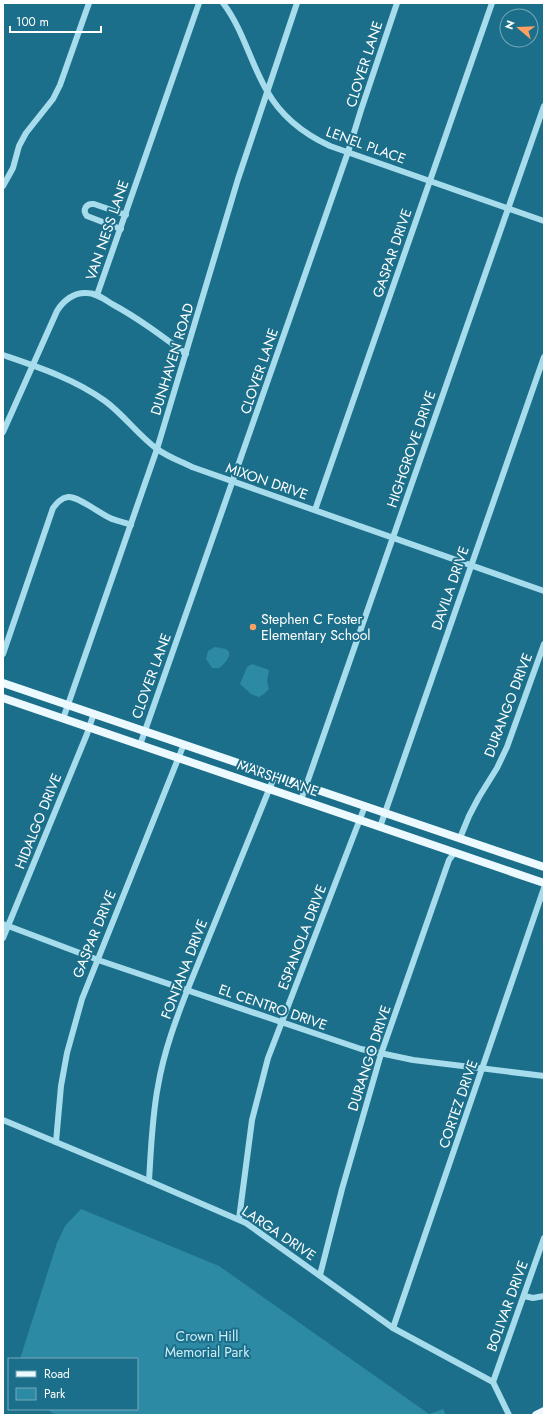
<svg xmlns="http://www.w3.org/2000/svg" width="547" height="1418" font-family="Jost,sans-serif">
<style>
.green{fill:#2c8aa5}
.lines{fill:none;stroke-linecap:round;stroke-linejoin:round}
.minor{stroke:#a7dcec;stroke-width:6}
.major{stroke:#ecf9ff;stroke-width:8}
.poi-dot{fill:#fca064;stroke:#1c6f8a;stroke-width:1.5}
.labels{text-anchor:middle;stroke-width:4;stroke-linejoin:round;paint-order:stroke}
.street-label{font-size:14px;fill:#fff;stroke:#1c6f8a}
.poi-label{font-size:14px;fill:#fff;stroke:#1c6f8a;text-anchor:start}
.park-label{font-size:14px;fill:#cceff9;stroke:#1c6f8a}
</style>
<rect width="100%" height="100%" fill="#1c6f8a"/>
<g class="green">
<path d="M215,647c3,1 10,1 12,3 7,4 -4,16 -8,18h-7l-6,-9 2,-8z"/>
<path d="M252,664l17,6 -2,11 2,8 -5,5 -5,3 -8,-3 -11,-10 7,-17z"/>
<path d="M81,1209l138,57 210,148 14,-5 3,6h-391l-8,-6h90v-50h-117l37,-116 8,-17z"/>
</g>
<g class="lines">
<g class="minor">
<path d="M223,3c20,26 27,59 44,88 14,25 37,43 63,55l214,75"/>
<path d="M3,186l10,-18 6,-22 7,-13 27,-34 7,-14 29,-82"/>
<path d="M121,229l-34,-13c-5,-6 -1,-13 7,-12l32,11"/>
<path d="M97,295l102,-292"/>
<path d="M3,355c35,12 72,24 102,46 19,14 33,34 52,48 11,8 23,12 35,18l352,124"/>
<path d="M3,432l54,-121c6,-10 17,-19 30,-18 9,0 17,6 25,11 26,14 50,32 74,50"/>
<path d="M315,510l177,-507"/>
<path d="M3,654l50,-146c4,-5 8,-10 15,-11 10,-1 31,16 42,21 6,3 14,4 21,7"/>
<path d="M63,719l94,-270 81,-270 59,-176"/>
<path d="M140,745l208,-593 13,-42 36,-107"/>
<path d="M301,800l243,-694"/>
<path d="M380,827l164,-470"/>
<path d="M460,838l9,-22 10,-19 18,-29 10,-21 37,-103"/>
<path d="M3,924l98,37 260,88 52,11 131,16"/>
<path d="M3,938l84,-204 7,-21"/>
<path d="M3,1120l146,61 97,42 147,105 100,54 16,33"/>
<path d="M56,1142l5,-56 6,-33 15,-54 102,-255"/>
<path d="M149,1181c2,-32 3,-64 9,-95 6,-35 18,-67 31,-100l86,-211"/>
<path d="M239,1219l13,-99 16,-62 97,-252"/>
<path d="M320,1275l22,-86 39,-135 68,-194 6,-8"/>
<path d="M524,1296l9,2 11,-2"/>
<path d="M393,1328l151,-440"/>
<path d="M493,1382l51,-144"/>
</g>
<g class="major">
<path d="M3,683l541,184"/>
<path d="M3,698l541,185"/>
<path d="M536,1415l8,-4"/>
</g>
</g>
<circle class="poi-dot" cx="253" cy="627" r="4"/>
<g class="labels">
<g class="street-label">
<text transform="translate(364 64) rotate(-72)" y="5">CLOVER LANE</text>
<text transform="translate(366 145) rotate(20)" y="5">LENEL PLACE</text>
<text transform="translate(107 230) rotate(-71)" y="5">VAN NESS LANE</text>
<text transform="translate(392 253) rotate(-71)" y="5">GASPAR DRIVE</text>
<text transform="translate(172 359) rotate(-73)" y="5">DUNHAVEN ROAD</text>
<text transform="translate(259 371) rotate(-71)" y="5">CLOVER LANE</text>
<text transform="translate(411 449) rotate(-71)" y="5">HIGHGROVE DRIVE</text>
<text transform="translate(267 481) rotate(19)" y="5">MIXON DRIVE</text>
<text transform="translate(450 588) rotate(-71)" y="5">DAVILA DRIVE</text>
<text transform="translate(151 676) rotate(-70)" y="5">CLOVER LANE</text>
<text transform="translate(508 705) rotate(-69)" y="5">DURANGO DRIVE</text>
<text transform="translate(278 778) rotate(19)" y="5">MARSH LANE</text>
<text transform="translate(38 821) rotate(-68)" y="5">HIDALGO DRIVE</text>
<text transform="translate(94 934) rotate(-68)" y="5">GASPAR DRIVE</text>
<text transform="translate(302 937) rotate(-69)" y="5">ESPANOLA DRIVE</text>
<text transform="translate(184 969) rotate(-69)" y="5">FONTANA DRIVE</text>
<text transform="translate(273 1007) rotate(19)" y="5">EL CENTRO DRIVE</text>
<text transform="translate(369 1058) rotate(-72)" y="5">DURANGO DRIVE</text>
<text transform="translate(458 1104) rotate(-71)" y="5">CORTEZ DRIVE</text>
<text transform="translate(279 1233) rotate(34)" y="5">LARGA DRIVE</text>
<text transform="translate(507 1306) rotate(-70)" y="5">BOLIVAR DRIVE</text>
</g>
<g class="poi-label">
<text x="261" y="624">Stephen C Foster<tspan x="261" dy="16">Elementary School</tspan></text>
</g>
<g class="park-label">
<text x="207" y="1341">Crown Hill<tspan x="207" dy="16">Memorial Park</tspan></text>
</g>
</g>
<rect width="547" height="1418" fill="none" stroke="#ffffff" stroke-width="8"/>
<rect x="8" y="1358" width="130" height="52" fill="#1c6f8a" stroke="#77a9b9"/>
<rect x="16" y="1371" width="20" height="6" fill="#ecf9ff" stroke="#77a9b9"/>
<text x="44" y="1378" font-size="12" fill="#ffffff">Road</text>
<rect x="16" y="1388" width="20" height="12" fill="#2c8aa5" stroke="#77a9b9"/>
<text x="44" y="1398" font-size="12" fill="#ffffff">Park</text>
<g transform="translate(519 28) rotate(289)"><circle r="19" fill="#1c6f8a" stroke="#77a9b9"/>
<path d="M0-3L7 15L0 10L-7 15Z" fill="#fca064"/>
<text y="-6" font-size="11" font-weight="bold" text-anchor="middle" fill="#ffffff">N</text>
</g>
<path d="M10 26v6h91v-6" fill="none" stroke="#ffffff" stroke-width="2"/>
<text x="16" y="26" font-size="12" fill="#ffffff" stroke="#1c6f8a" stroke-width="3" paint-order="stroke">100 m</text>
</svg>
